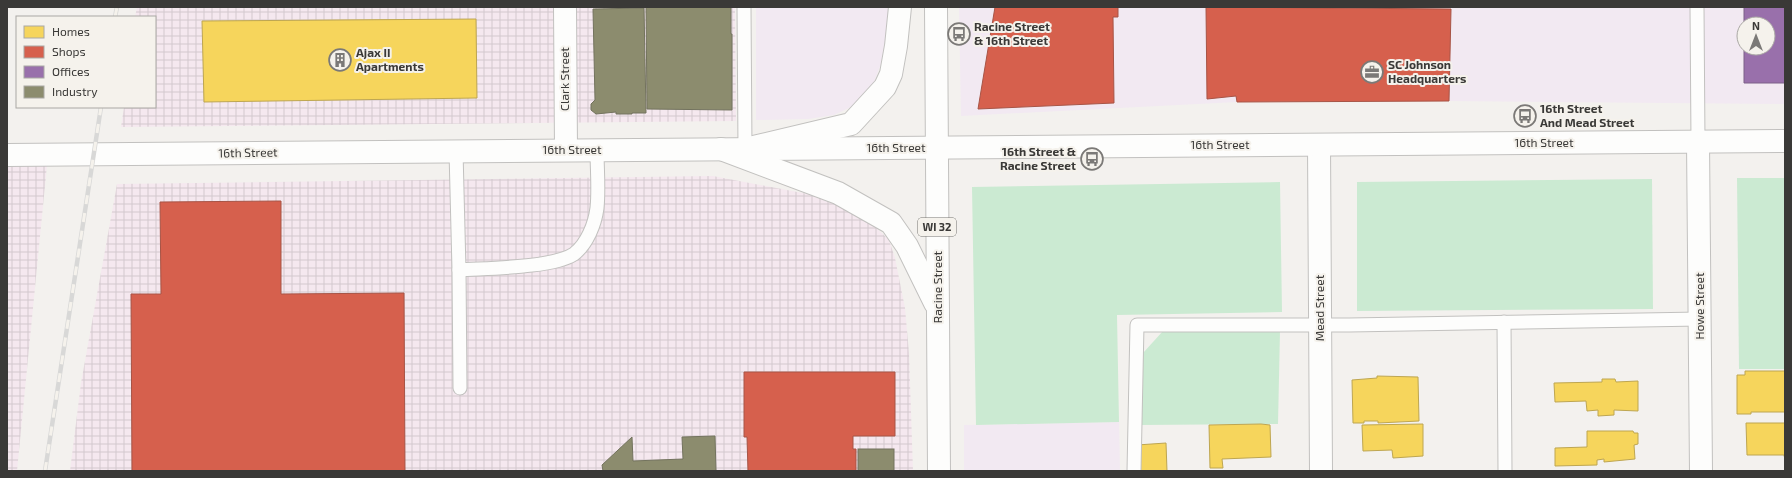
<svg xmlns="http://www.w3.org/2000/svg" width="1792" height="478" font-family="'Exo 2',sans-serif">
<style>
.commercial{fill:#f2e9f2;fill-rule:evenodd}
.industrial{fill:url(#industrial-grid)}
.grass{fill:#cbead2}
.homes{fill:#f6d55c;stroke:#bea651}
.shops{fill:#d6604d;stroke:#a75446}
.offices{fill:#9970ab;stroke:#7c6088}
.industry{fill:#8c8c6e;stroke:#73735e}
.lines{fill:none;stroke-linecap:round;stroke-linejoin:round}
.service-casing{stroke:#c2c1bf;stroke-width:15}
.minor-casing{stroke:#c2c1bf;stroke-width:24}
.tertiary-casing{stroke:#c2c1bf;stroke-width:24}
.primary-casing{stroke:#c2c1bf;stroke-width:24}
.service{stroke:#fdfdfc;stroke-width:13}
.minor{stroke:#fdfdfc;stroke-width:22}
.tertiary{stroke:#fdfdfc;stroke-width:22}
.primary{stroke:#fdfdfc;stroke-width:22}
.rail-casing{stroke:#d8d8d7;stroke-width:4.5}
.rail{stroke:#f5f2ec;stroke-width:3;stroke-dasharray:9;stroke-linecap:butt}
.labels{text-anchor:middle;stroke-width:4;stroke-linejoin:round;paint-order:stroke}
.shield{fill:#f5f2ec;stroke:#72706d;stroke-width:1}
.shield-label{font-size:11px;font-weight:bold;fill:#3a3937}
.poi-label{font-size:12px;font-weight:bold;fill:#3a3937;stroke:#f5f2ec;text-anchor:start}
.street-label{font-size:12px;fill:#3a3937;stroke:#f5f2ec}
</style>
<defs>
<pattern id="industrial-grid" width="8" height="8" patternUnits="userSpaceOnUse"><rect width="8" height="8" fill="#f5e8ef"/><path d="M0 4h8M4 0v8" fill="none" stroke="#d3c8ce"/></pattern>
</defs>
<rect width="100%" height="100%" fill="#f3f1ee"/>
<g class="commercial">
<path d="M756,7h135l-10,57 -7,18 -9,15 -16,11 -15,7 -26,4 -52,1z"/>
<path d="M959,7h826v97l-336,-3 -212,1 -276,14zM1744,24h24v24h-24z"/>
<path d="M1119,422l1,49h-156v-46z"/>
</g>
<g class="industrial">
<path d="M137,7h598l1,114 -615,6 3,-20h31v-90h-20z"/>
<path d="M7,155h41l-31,316h-10z"/>
<path d="M713,176l100,19 35,11 17,11 24,23 6,18 10,50 4,45 4,118h-843l11,-88 36,-199z"/>
</g>
<g class="grass">
<path d="M1737,178h48v191h-46z"/>
<path d="M1652,179l1,130 -296,2v-129z"/>
<path d="M1280,182l2,130 -165,3 2,107 -143,3 -4,-238z"/>
<path d="M1163,331h117l-2,93 -138,1 3,-72z"/>
</g>
<g class="homes">
<path d="M476,19l1,79 -273,4 -2,-81z"/>
<path d="M1745,371h40v41h-34v2h-14v-39h8z"/>
<path d="M1377,376l41,1 1,44 -41,2v-2h-14v2h-11l-1,-43 25,-2z"/>
<path d="M1602,379h13l1,3 22,-1v30l-24,-1v5l-16,1v-6l-11,1 -1,-10 -31,1 -1,-19 48,-1z"/>
<path d="M1746,423h39v37l-1,-5h-37z"/>
<path d="M1261,424l9,1 1,32 -49,2 1,9h-13l-1,-43z"/>
<path d="M1423,424v32l-30,2 -1,-8 -29,1 -1,-26z"/>
<path d="M1587,431h46l1,2h4v11l-4,1 1,14 -31,3v-3l-7,1v5l-42,1v-18l32,-1z"/>
<path d="M1166,443l1,28h-29l-1,-26z"/>
</g>
<g class="shops">
<path d="M995,7h123v10h-5l1,86 -136,6z"/>
<path d="M1206,7l245,2 -2,92 -212,1 -1,-6 -29,3z"/>
<path d="M281,201v93l123,-1 1,178h-273l-1,-177h30l-1,-92z"/>
<path d="M744,372h151v64h-42v13h3v22h-108l-1,-34h-3z"/>
</g>
<path class="offices" d="M1744,7h41v76h-41v-35h24v-24h-24z"/>
<g class="industry">
<path d="M646,7h85v27h1v76l-85,-1z"/>
<path d="M644,8l2,105h-14v1h-16v-2l-20,2 -5,-4v-6l4,-4 -2,-91z"/>
<path d="M715,436l1,35h-113l-1,-6 30,-28 1,24 50,-2 -1,-22z"/>
<rect x="858" y="449" width="36" height="22"/>
</g>
<g class="lines">
<g class="service-casing">
<g id="service">
<path d="M744,7l1,142"/>
<path d="M1697,7l1,135"/>
<path d="M456,151l3,119 1,118"/>
<path d="M459,270c27,-2 94,-2 115,-16 13,-10 21,-30 23,-46 2,-19 0,-39 0,-58"/>
<path d="M1504,322l1,149"/>
<path d="M1134,471l3,-146h212l351,-6"/>
</g>
</g>
<g class="minor-casing">
<g id="minor">
<path d="M565,7l1,143"/>
<path d="M1698,142l3,329"/>
<path d="M1319,145l2,326"/>
</g>
</g>
<g class="tertiary-casing">
<path id="tertiary" d="M7,155l1778,-14"/>
</g>
<g class="primary-casing">
<g id="primary">
<path d="M936,7l3,464"/>
<path d="M721,149l117,44 53,30 16,23 28,57"/>
<path d="M745,149l106,-25 34,-37 6,-13 5,-28 4,-39"/>
</g>
</g>
<use href="#service" class="service"/>
<use href="#minor" class="minor"/>
<use href="#tertiary" class="tertiary"/>
<use href="#primary" class="primary"/>
<g class="rail-casing">
<g id="rail">
<path d="M115,17l2,-10"/>
<path d="M45,471l56,-364"/>
</g>
</g>
<use href="#rail" class="rail"/>
</g>
<defs>
<g id="bus-ring" transform="scale(1.15)"><circle r="9.5" fill="#f5f2ec" stroke="#7b7977" stroke-width="1.5"/><path d="M-5-6H5V4H4V6H2V4H-2V6H-4V4H-5ZM-3.5-4V0h7V-4ZM-3.5 1.2v1.5H-2V1.2ZM2 1.2v1.5H3.5V1.2Z" fill="#7b7977"/></g>
<g id="building-ring" transform="scale(1.15)"><circle r="9.5" fill="#f5f2ec" stroke="#7b7977" stroke-width="1.5"/><path d="M-4-6H4V6H1V3H-1V6H-4ZM-2.5-4.3h1.7v1.8h-1.7ZM.8-4.3h1.7v1.8H.8ZM-2.5-1h1.7V.8h-1.7ZM.8-1h1.7V.8H.8Z" fill="#7b7977"/></g>
<g id="office-ring" transform="scale(1.15)"><circle r="9.5" fill="#f5f2ec" stroke="#7b7977" stroke-width="1.5"/><path d="M-6-3h4V-5.5h4V-3h4V5H-6ZM-1-4.5V-3h2v-1.5ZM-6 0V1H6V0Z" fill="#7b7977"/></g>
</defs>
<g fill-rule="evenodd">
<use href="#bus-ring" x="959" y="34"/>
<use href="#building-ring" x="340" y="60"/>
<use href="#office-ring" x="1372" y="72"/>
<use href="#bus-ring" x="1525" y="116"/>
<use href="#bus-ring" x="1092" y="159"/>
</g>
<g class="labels">
<rect class="shield" x="918" y="218" width="38" height="18" rx="3"/>
<g class="shield-label">
<text x="937" y="231">WI 32</text>
</g>
<g class="poi-label">
<text x="974" y="31">Racine Street<tspan x="974" dy="14">&amp; 16th Street</tspan></text>
<text x="356" y="57">Ajax II<tspan x="356" dy="14">Apartments</tspan></text>
<text x="1388" y="69">SC Johnson<tspan x="1388" dy="14">Headquarters</tspan></text>
<text x="1540" y="113">16th Street<tspan x="1540" dy="14">And Mead Street</tspan></text>
<text x="1076" y="156" text-anchor="end">16th Street &amp;<tspan x="1076" dy="14">Racine Street</tspan></text>
</g>
<g class="street-label">
<text transform="translate(565 79) rotate(-90)" y="4">Clark Street</text>
<text x="1544" y="147">16th Street</text>
<text x="1220" y="149">16th Street</text>
<text x="896" y="152">16th Street</text>
<text x="572" y="154">16th Street</text>
<text transform="translate(248 153) rotate(-1)" y="4">16th Street</text>
<text transform="translate(938 287) rotate(-90)" y="4">Racine Street</text>
<text transform="translate(1700 306) rotate(-90)" y="4">Howe Street</text>
<text transform="translate(1320 308) rotate(-90)" y="4">Mead Street</text>
</g>
</g>
<rect width="1792" height="478" fill="none" stroke="#3a3937" stroke-width="16"/>
<rect x="16" y="16" width="140" height="92" fill="#f5f2ec" stroke="#aaa8a4"/>
<rect x="24" y="26" width="20" height="12" fill="#f6d55c" stroke="#aaa8a4"/>
<text x="52" y="36" font-size="12" fill="#3a3937">Homes</text>
<rect x="24" y="46" width="20" height="12" fill="#d6604d" stroke="#aaa8a4"/>
<text x="52" y="56" font-size="12" fill="#3a3937">Shops</text>
<rect x="24" y="66" width="20" height="12" fill="#9970ab" stroke="#aaa8a4"/>
<text x="52" y="76" font-size="12" fill="#3a3937">Offices</text>
<rect x="24" y="86" width="20" height="12" fill="#8c8c6e" stroke="#aaa8a4"/>
<text x="52" y="96" font-size="12" fill="#3a3937">Industry</text>
<g transform="translate(1756 36)"><circle r="19" fill="#f5f2ec" stroke="#aaa8a4"/>
<path d="M0-3L7 15L0 10L-7 15Z" fill="#7b7977"/>
<text y="-6" font-size="11" font-weight="bold" text-anchor="middle" fill="#3a3937">N</text>
</g>
</svg>
